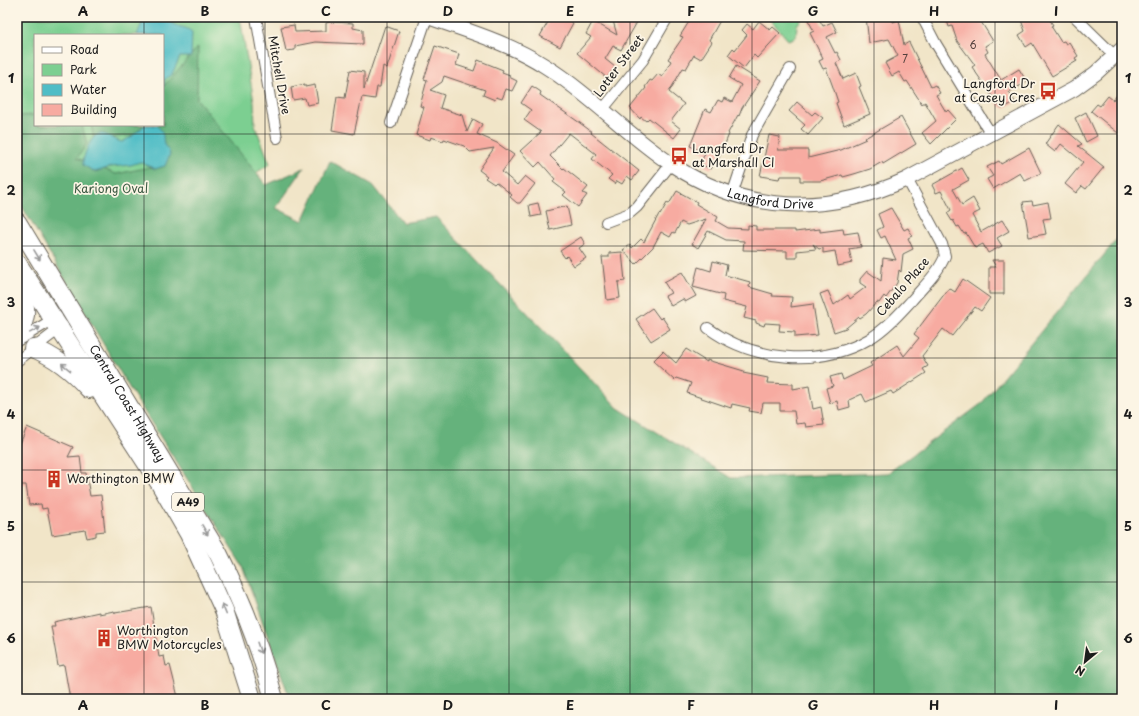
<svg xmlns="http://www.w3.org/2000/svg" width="1139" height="716" font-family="'Playpen Sans',sans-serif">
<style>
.green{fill:#7ccf91;stroke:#4c7656;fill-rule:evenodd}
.forest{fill:#65b27b;stroke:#40674c}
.water{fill:#4fbdc6;stroke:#366c71}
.building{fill:#f7aba1}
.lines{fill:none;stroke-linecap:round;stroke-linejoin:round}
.street-casing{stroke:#676258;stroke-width:12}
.secondary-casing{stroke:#676258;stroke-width:16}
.highway-casing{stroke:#676258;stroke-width:20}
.street{stroke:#fff;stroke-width:10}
.secondary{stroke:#fff;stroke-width:14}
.highway{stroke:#fff;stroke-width:18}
.oneway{stroke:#999}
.grid{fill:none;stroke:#1c1c1c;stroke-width:1;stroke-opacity:0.55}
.labels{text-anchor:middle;stroke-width:3.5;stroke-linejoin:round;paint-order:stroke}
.number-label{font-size:10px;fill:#53403d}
.shield{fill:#fcf5e5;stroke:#5f5d58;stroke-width:1}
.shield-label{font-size:11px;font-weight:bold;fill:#1c1c1c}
.street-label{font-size:12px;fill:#1c1c1c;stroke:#fcf5e5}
.poi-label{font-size:12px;fill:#1c1c1c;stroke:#fcf5e5;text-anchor:start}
.park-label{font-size:12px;fill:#3e5b45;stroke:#fcf5e5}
.neatline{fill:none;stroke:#1c1c1c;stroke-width:1.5}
.grid-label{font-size:13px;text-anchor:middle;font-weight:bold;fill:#1c1c1c}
</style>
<rect width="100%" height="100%" fill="#fcf5e5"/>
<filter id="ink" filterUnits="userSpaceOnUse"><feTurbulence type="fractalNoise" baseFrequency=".025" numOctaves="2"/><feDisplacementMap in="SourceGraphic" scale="8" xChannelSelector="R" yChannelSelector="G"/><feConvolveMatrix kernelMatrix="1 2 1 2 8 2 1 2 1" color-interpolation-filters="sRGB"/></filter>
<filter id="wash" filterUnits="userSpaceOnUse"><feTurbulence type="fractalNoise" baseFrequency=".012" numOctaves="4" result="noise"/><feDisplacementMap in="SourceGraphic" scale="16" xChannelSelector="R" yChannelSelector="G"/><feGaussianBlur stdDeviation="0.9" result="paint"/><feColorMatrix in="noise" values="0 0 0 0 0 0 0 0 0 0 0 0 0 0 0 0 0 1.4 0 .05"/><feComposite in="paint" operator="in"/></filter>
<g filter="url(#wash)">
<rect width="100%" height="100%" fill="#f1e5c8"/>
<g class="green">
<path d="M17,17h223l14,85 1,23 15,39 -180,113 -73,-124zM35,35h128v90h-128z"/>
<path d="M768,17h35l-6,8 -1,12 -8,3z"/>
</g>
<path class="forest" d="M198,47l-1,52 69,86 38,-17 -28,40 27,13 27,-60 43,24 30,38 33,-6 182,191 113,70 157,-5 93,-69 141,-171v466h-832l-47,-132 -113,-178 -113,-191v-82l18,-1v10h47l5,19 -10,14 39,16 49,-10 -8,-32 -63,8 -3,-15h72v-38z"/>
<g class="water">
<path d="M148,17h19c12,15 14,6 25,15l-1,25h-11l-8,17 -7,5 -2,10v-54h-26l5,-12z"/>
<path d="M145,125h11c11,9 5,13 9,21 2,3 4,4 5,8l-5,12 -10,3 -15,-7 -9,3 -20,2 -16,5 -12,-7c-1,-7 8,-30 16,-31 7,-2 16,7 23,8l9,-5z"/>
</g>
<g id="blocks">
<g class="building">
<path d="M551,17h10l12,6 -13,24 -20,-11z"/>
<path d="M612,17h28l-19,33 -8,-4 -8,13 10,8 -8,11 -30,-25 14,-16 -5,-3 7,-13 24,14z"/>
<path d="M692,17h30l-13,23 3,2 -11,17 -7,-4 -8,14 -3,-1 -14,24 15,12 -13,17 10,8 -7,9 -25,-20 -3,3 -5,-4 -1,2 -10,-11 16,-20 -1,-1 5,-7 2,1 6,-7 4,3 9,-16 -3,-2 15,-22 -3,-1z"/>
<path d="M815,17h3l5,9 9,-4 5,10 -10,5 8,16 2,-1 4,8 -5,3 7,16 13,-6 5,13 -2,1 11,27 -26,11 -8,-22 2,-1 -5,-15 -7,-19 -3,1 -4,-8 4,-2 -13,-26 4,-2 -6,-11z"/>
<path d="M866,17h26l1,5 6,-2 5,25 5,-3 22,45 4,-2 5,8 -4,2 10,17 2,-2 8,9 -25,25 -9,-11 14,-12 -11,-19 -3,2 -15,-23 -2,1 -6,-10 -7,4 -7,-13 13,-7 -9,-17 -20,4z"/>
<path d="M946,17h32l15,24 -8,5 3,6 -3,2 16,26 18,-11 8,13 -18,10 6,10 -12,6 -4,-2 -27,-39 3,-2 -18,-24 -5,-15 -3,1z"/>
<path d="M1020,17h28l5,8 -2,1 10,16 3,-1 2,3 3,-2 9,14 -3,2 2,3 -25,15 -20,-33 -6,4 -7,-12 6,-4z"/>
<path d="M759,21l11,9 3,-3 7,6 -23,25 -3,-3 -10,13 -16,-13 5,-7 2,2 12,-15 -5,-5 5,-6 6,5z"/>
<path d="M330,22l23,1v5l10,2v14l-48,-2 -20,4v4l-9,1 -5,-24 13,-2 1,7 31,-1v-8z"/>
<path d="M385,26l14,5 -12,37 -4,-2 -3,21h-3l-2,12 -13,-2 -8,37 -22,-4 5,-33 8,1 5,-28 14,2v17z"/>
<path d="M435,46l24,8 -3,11 18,6 4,-11 25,10 -1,2 8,3 -1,2 8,4 -5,10 -6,-2 -4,10 -6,-2 -1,3 -12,-5 2,-5 -41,-14 -2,6 -12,8 14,5 -4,13 22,7 5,17 6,-13 9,5 -5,10 20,9 17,12 -12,17 15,13 8,-9 10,8 -15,19h-3l-7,-6 2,-2 -16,-13 -2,2 -9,-6 2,-2 -8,-6 15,-22 -24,4 -6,-6 -20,-7 -1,2 -12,-4 -1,3 -14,-5 8,-28 -4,-1 7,-26 -3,-1z"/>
<path d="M736,66l24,15 -18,27 -3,8 -1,-1 -10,18 1,1 -8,20 -4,7 -2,-1 -4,9 -11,-5 5,-11 -15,-7 15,-37 6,3 7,-12 4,2 2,-4 8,4 9,-17 -12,-7z"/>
<path d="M305,84v3l10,-2 3,18 -11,2 -2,-7 -12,2 -2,-13z"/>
<path d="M532,86l9,6 -1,3 40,28 12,9 -1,1 48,38 -7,9 -5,-4 -5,8 -5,-3 -2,3 -7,-5 4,-4 -20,-16 4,-5 -27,-21 -19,23 13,13 1,-1 24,19 -5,6 4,2 -9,12 -15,-12 3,-3 -13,-10 2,-3 -15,-17 -5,5 -15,-16 21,-19 -17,-12 7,-10 -10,-7z"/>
<path d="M1122,89v38l-4,6 -27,-22 6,-7 3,2 8,-10 5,4z"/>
<path d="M797,102l15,13 3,-3 8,6 -15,17 -7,-6 4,-4 -16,-14z"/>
<path d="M1086,112l11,24 -11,6 -11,-24z"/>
<path d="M901,117l15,27 -33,20 -1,-2 -12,7 -16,5 -11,3 -1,-2 -22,6h-20v-5h-20l-1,3 -19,-3 9,-41 11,2 -2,13h30v8l33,-8 25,-11 -1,-1z"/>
<path d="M1059,124l23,20 -4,2 26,21 -18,22 -4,-3 -6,7 -11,-9 18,-22 -22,-18 -6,8 -10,-8z"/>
<path d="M1029,148l12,25 -16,8 -5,-8 -27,16 -6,-10 6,-3 -6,-9 12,-6 2,3z"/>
<path d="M962,168l7,12 -16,9 9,16 11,-7 7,13 -8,4 9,17 21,-12 7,11 -12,7 5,8 -14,7 -5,-9 -8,4 -9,-15 -2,1 -5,-8 -2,1 -4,-7 -1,1 -5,-8 4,-3 -10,-19 -5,2 -4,-8z"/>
<path d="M677,191l20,11 -1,2 22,13 -2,4 12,7 20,1v-4l8,1v4h39v2l25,-3v3l23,-3 1,5 14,-2 3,15 -12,2 3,14 -14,3 -3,-15 -12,2v-5l-4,1 -6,-5 3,5 -19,2v7h-10v-7l-44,-1 1,-9 -18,-1 -18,-9 -10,17 -6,-4 14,-25 -19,6 -6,-3 -6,11 -2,-1 -3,5 -9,-5 -8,15 -17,17 -13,-14 7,-5 2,3 9,-9 3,3 15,-28 1,1 7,-12 2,1z"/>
<path d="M1032,201l1,4 15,-3 3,16 -8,1 3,15 -17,3 -6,-35z"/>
<path d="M538,203l3,12 -10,2 -2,-12z"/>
<path d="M567,206l4,19 -21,5 -4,-19z"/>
<path d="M891,208l13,22 4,-2 4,8 -4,2 5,11 -10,5 -2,18 -2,-2 -2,13 -11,15 -2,-2 -5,7 -2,-1 -11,12 -6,4 -1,-1 -13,11 -12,4 -14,-38 8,-3 6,14 14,-10 2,4 16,-12 -6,-4v-4l7,-8 14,10 2,-23 13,2 -11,-24 -4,2 -4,-8 6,-3 -5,-13z"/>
<path d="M581,237l4,7 -6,4 7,10 -12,8 -7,-10 -2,2 -5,-7z"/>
<path d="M622,252l3,29 -7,1 2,16 -13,2 -5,-43h7v-4z"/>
<path d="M992,260h12v34h-15v-27h7z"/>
<path d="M713,261l14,4 -2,10 25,7 -1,5 24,7 -1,2 20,1 -1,10 22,-3 5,31 -23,2v-5l-16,-1 1,-7 -15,-1 -1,3 -8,-3v-2l-12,-3 3,-11 -24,-6 1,-6 -31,-8 5,-20 13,4z"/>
<path d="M682,272l14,24 -11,6 -2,-3 -12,7 -6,-10 6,-3 -7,-11z"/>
<path d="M963,279l27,19 -9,13 -6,-4 -23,29 -9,-7 -21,27 6,10 -5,3 3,4 -33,21 -2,-3 -25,11 -4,-8 -13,6 1,7 -11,3 -2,-9 -7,2 -4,-15 7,-2 -3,-9 11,-3 2,6 29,-14 -2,-3 27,-18 7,11 15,-18 -5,-4 35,-46 6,4z"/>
<path d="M652,308l8,11 2,-2 8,12 -19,12 -15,-22z"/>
<path d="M686,349l21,13v-2l37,11 -1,2 25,5 -1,5 26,1v5l16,-3 4,23 8,-2 3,18 -18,2 -1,-4 -9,1 -2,-13h-14v-8h-17l-2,10 -12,-2 1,-3 -18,-4 -1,4 -44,-15 4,-10 -15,-5 -2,2 -21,-19 10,-10 13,12z"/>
<path d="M27,427l46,20 -5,10 12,-1 2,17h4l4,23 11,-1 4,36 -9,1v4l-9,2 -2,-8 -33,5 -5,-27 -5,1 -1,-5 -12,1 -3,-20h-5l-4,-34z"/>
<path d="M151,607l8,50 5,-1 2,10 4,-1 8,32 -10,2h-98l-6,-34 -6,1 -7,-40h4l-1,-4 45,-10v2l15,-3 1,2z"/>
</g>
</g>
</g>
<g filter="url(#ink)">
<use href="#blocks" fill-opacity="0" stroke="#676258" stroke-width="1"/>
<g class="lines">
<g class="street-casing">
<g id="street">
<path d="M256,17l21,121"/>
<path d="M922,17l14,27 55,90"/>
<path d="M1075,17l40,39"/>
<path d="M603,109l40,-49 25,-43"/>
<path d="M391,123l36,-106"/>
<path d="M732,195l20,-60 38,-66"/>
<path d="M606,222l24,-9 7,-6 34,-43"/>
<path d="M708,328c45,33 111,40 161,11 17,-10 30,-25 43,-39 11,-13 27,-28 33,-44l-3,-12 -35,-65"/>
<path d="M17,341l40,-24"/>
<path d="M17,361l46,-35"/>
</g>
</g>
<g class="secondary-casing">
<g id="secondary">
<path id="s1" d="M428,17c40,14 81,26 117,49 45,28 82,69 126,98 75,50 156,52 236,15l167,-90 22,-16 26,-24"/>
</g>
</g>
<g class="highway-casing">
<g id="highway">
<path id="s2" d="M17,222l201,331c23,46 43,95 56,146"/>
<path d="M17,263l142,219 30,52 35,76 28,89"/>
<path d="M17,285c9,18 13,31 0,48"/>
<path d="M33,348c23,9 40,23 56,41"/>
</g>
</g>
<use href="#street" class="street"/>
<use href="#secondary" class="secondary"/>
<use href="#highway" class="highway"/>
</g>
<defs><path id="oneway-shaft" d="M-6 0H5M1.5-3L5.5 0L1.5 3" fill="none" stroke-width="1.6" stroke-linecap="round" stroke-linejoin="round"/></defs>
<g class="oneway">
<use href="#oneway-shaft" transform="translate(37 255) rotate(59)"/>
<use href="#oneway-shaft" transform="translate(35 330) rotate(-29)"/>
<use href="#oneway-shaft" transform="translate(66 367) rotate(-141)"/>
<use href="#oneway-shaft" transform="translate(205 530) rotate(60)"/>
<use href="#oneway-shaft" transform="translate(224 609) rotate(-112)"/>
<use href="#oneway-shaft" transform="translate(259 648) rotate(71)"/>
</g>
</g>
<path class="grid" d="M144,17v18M265,17v682M387,17v682M509,17v682M630,17v682M752,17v682M874,17v682M995,17v682M144,125v574M17,134h1105M17,246h1105M17,358h1105M17,470h1105M17,582h1105"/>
<defs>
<g id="bus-bare" transform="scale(1.38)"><path d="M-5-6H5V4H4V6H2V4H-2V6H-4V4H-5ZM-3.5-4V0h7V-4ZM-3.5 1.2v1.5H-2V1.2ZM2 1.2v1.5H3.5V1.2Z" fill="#c8321e" stroke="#fcf5e5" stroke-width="2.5" paint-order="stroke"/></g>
<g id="building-bare" transform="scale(1.38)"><path d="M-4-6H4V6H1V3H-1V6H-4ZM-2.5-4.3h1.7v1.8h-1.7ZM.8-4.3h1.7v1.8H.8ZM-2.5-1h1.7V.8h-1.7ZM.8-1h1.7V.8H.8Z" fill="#c8321e" stroke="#fcf5e5" stroke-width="2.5" paint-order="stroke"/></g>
</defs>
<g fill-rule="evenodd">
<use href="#bus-bare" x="1048" y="91"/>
<use href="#bus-bare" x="679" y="156"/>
<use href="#building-bare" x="54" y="479"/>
<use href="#building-bare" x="104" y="638"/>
</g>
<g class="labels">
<g class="number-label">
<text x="973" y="49">6</text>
<text x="905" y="63">7</text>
</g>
<rect class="shield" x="172" y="493" width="32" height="18" rx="3"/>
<g class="shield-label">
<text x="188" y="506">A49</text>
</g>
<g class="street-label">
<text transform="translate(619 66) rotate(-53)" y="4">Lotter Street</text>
<text transform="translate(279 75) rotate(80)" y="4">Mitchell Drive</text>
<text dy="4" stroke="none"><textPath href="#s1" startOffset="394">Langford Drive</textPath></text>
<text transform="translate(903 287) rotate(-49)" y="4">Cebalo Place</text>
<text dy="4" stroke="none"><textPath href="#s2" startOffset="212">Central Coast Highway</textPath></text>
</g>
<g class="poi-label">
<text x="1035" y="88" text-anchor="end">Langford Dr<tspan x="1035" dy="14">at Casey Cres</tspan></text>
<text x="692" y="153">Langford Dr<tspan x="692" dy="14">at Marshall Cl</tspan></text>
<text x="67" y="483">Worthington BMW</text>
<text x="117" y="635">Worthington<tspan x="117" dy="14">BMW Motorcycles</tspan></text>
</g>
<g class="park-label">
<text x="111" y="193">Kariong Oval</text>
</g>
</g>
<rect width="1139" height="716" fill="none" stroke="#fcf5e5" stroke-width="44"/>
<rect x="34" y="34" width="130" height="92" fill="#fcf5e5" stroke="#a29e95"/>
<rect x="42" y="47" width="20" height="6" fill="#ffffff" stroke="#a29e95"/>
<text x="70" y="54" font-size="12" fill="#1c1c1c">Road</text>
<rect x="42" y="64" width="20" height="12" fill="#7ccf91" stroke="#a29e95"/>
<text x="70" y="74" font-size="12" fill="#1c1c1c">Park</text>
<rect x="42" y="84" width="20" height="12" fill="#4fbdc6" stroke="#a29e95"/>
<text x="70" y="94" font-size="12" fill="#1c1c1c">Water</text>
<rect x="42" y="104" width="20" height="12" fill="#f7aba1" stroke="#a29e95"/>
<text x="70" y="114" font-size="12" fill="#1c1c1c">Building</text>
<g transform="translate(1085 662) rotate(209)" stroke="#fcf5e5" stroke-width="3" paint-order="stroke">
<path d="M0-3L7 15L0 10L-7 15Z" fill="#1c1c1c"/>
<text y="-6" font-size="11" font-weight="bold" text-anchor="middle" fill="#1c1c1c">N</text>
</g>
<rect x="22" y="22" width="1095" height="672" class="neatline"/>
<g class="grid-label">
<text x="83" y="16">A</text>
<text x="205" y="16">B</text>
<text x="326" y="16">C</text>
<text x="448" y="16">D</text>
<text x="570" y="16">E</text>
<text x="691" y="16">F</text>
<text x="813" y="16">G</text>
<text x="934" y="16">H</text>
<text x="1056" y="16">I</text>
<text x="11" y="83">1</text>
<text x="1128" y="83">1</text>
<text x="11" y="195">2</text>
<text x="1128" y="195">2</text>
<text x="11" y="307">3</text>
<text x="1128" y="307">3</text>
<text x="11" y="419">4</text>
<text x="1128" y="419">4</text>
<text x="11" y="531">5</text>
<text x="1128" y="531">5</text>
<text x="11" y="643">6</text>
<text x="1128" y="643">6</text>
<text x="83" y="710">A</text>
<text x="205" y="710">B</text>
<text x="326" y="710">C</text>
<text x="448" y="710">D</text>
<text x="570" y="710">E</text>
<text x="691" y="710">F</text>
<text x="813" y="710">G</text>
<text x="934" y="710">H</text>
<text x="1056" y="710">I</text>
</g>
</svg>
